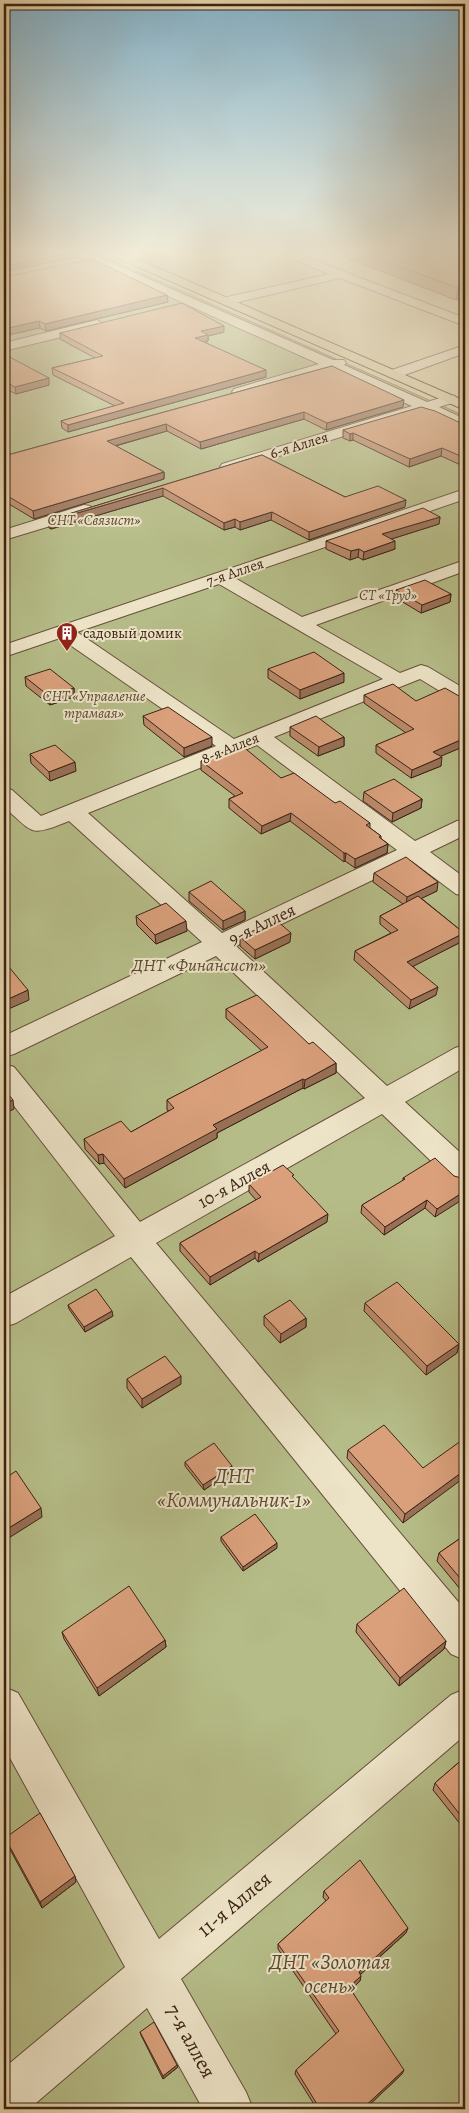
<svg xmlns="http://www.w3.org/2000/svg" width="469" height="2113" font-family="Alegreya,serif">
<style>
.green{fill:#b5bc87;stroke:#78704e}
.lines{fill:none;stroke-linecap:round;stroke-linejoin:round}
.minor-casing{stroke:#664f3b;stroke-width:2}
.major-casing{stroke:#3c2316;stroke-width:2}
.minor{fill:#ede3c7;fill-rule:evenodd}
.major{fill:#e3d4a9;fill-rule:evenodd}
.wall{fill:#bb8a6a;stroke:#3c2316}
.shaded-wall{fill:#987056;stroke:#3c2316}
.building{fill:#d9a07b;stroke:#3c2316}
.labels{text-anchor:middle;stroke-width:4;stroke-linejoin:round;paint-order:stroke}
.far-street-label{font-size:15px;fill:#3c2316;stroke:#ede3c7}
.far-park-label{font-size:15px;font-style:italic;fill:#5a4932;stroke:#ede3c7}
.far-poi-label{font-size:15px;fill:#3c2316;stroke:#ede3c7;text-anchor:start}
.street-label{font-size:18px;fill:#3c2316;stroke:#ede3c7}
.park-label{font-size:18px;font-style:italic;fill:#5a4932;stroke:#ede3c7}
.near-park-label{font-size:21px;font-style:italic;fill:#5a4932;stroke:#ede3c7}
.near-street-label{font-size:21px;fill:#3c2316;stroke:#ede3c7}
</style>
<rect width="100%" height="100%" fill="#e3d4a9"/>
<filter id="stains"><feTurbulence type="fractalNoise" baseFrequency=".004" numOctaves="4"/><feColorMatrix values="0 0 0 0 .2 0 0 0 0 .09 0 0 0 0 .02 0 0 0 .5 -.17"/></filter>
<radialGradient id="worn" r=".72"><stop offset=".6" stop-color="#630" stop-opacity="0"/><stop offset="1" stop-color="#630" stop-opacity=".3"/></radialGradient>
<path class="green" d="M4,254h94l367,162v1693h-461z"/>
<g class="lines">
<g class="minor-casing">
<g id="minor">
<path d="M78,254h14l241,106h11l2,3 -2,2 83,37 23,-7 5,1 2,3 -2,3 -16,5 26,12v9l-40,-17 -191,59h-12l-2,-3 2,-3 190,-58 -81,-36 -87,25h-10l-2,-3 2,-3 85,-25 -240,-108z"/>
<path d="M283,254h15l167,64v8l-125,-48 -113,27 -4,-1 -2,-3 2,-3 106,-24 -44,-18z"/>
<path d="M97,320l6,4 -1,3 -98,24v-8z"/>
<path d="M465,345v8l-66,24h-10l-2,-3 2,-3z"/>
<path d="M465,489v10l-230,79 67,39 163,-57v11l-149,54 84,48 21,-8 7,2 37,22v15l-7,-2 -38,-23 -146,58 141,104 42,-20 8,-2v16l-35,17 35,26v18l-9,-2 -44,-33 -176,85 151,140 68,-38 10,-3v22l-60,35 60,55v29l-11,-3 -72,-69 -226,129 309,367v50l-14,-6 -320,-397 -115,66 -12,4v-30l111,-61 -111,-143v-29l10,3 126,155 225,-124 -149,-142 -202,98 -10,3v-21l198,-94 -133,-121c-40,16 -34,13 -65,-14v-19l8,2 29,26 175,-70 -156,-108 -56,19v-12zM219,584l164,95 -149,60 -157,-107zM257,745l140,105 -175,83 -134,-120z"/>
<path d="M84,505l6,1 2,4 -2,4 -86,26v-10z"/>
<path d="M4,1687l14,6 141,246 292,-244 14,-6v46l-284,244 65,113 7,17h-50l-56,-101 -118,101h-25v-41l121,-101 -121,-220z"/>
</g>
</g>
<g class="major-casing">
<path id="major" d="M111,254h15l339,147v9l-352,-154z"/>
</g>
<use href="#minor" class="minor"/>
<use href="#major" class="major"/>
</g>
<g class="wall">
<path d="M343,254h122l-9,46 -114,-44z"/>
<path d="M4,277l163,18 1,7 -122,29 -6,-3z"/>
<path d="M224,332l-16,4v5l-3,1 61,35 -198,55 -6,-4 -1,-7 54,-15 -62,-31 -1,-7 43,-10 -35,-19v-6z"/>
<path d="M4,354l45,31 -33,9 -12,-6z"/>
<path d="M332,366l71,41 -77,23 -22,-11 -103,30 -34,-18 -51,15 48,26v7l-130,40 -30,-18v-45z"/>
<path d="M465,425v42l-24,-11 -32,11 -56,-27 -3,1 -7,-3v-8z"/>
<path d="M262,455l83,42 60,10 -96,33 -38,-20 -31,10 -5,-3 -11,3 -61,-34 -112,33 -2,-1v-8z"/>
<path d="M440,517l-1,7 -48,15 4,10 -32,11 -5,-3 -8,3 -24,-11v-8z"/>
<path d="M396,590l55,4 -1,8 -29,11 -25,-15z"/>
<path d="M268,669l76,13 -44,17 -32,-21z"/>
<path d="M25,677l49,11v9l-24,8 -24,-19z"/>
<path d="M364,695l101,51 -25,10 1,10 -30,12 -35,-25v-8l30,-12 -42,-30z"/>
<path d="M143,716l69,30 -28,11 -40,-32z"/>
<path d="M290,727l54,10v9l-26,10 -28,-20z"/>
<path d="M30,754l46,17 -26,10 -19,-18z"/>
<path d="M201,761l80,17 54,25 35,20v5l11,8v3l7,5 -1,9 -32,15 -10,-7 -1,1 -54,-41 -29,13 -32,-26v-9l6,-3 -34,-26z"/>
<path d="M364,792l58,7 -1,9 -29,14 -29,-21z"/>
<path d="M374,873l63,18 -16,7 43,35 -1,8 -50,25 23,29 -27,14 -55,-49 1,-9 36,-18 -11,-9v-8l23,-12 -30,-22z"/>
<path d="M189,892l56,19v9l-22,10 -34,-29z"/>
<path d="M136,916l51,15 -31,13 -19,-19z"/>
<path d="M240,937l50,5 -35,17 -15,-13z"/>
<path d="M226,1009l83,35 27,19v10l-32,16 -1,-1 -86,45v5l-92,50 -21,-25 -5,1 -14,-15 -1,-10 47,-7 38,-21 -2,-1v-10l95,-49 -36,-33z"/>
<path d="M454,1176l-19,41 -10,-9 -41,27 -23,-22 1,-8 41,-24v-3z"/>
<path d="M293,1178l34,44 -69,40 -3,-4 -45,27 -30,-34v-8l76,-43 -7,-8v-8z"/>
<path d="M365,1303l94,41 -2,9 -31,22 -62,-64z"/>
<path d="M68,1305l45,11 -28,16 -16,-23z"/>
<path d="M264,1316l42,2v9l-26,16 -16,-18z"/>
<path d="M127,1379l54,5 -39,24 -15,-20z"/>
<path d="M348,1450l75,18 -20,55 -56,-65z"/>
<path d="M185,1462l47,9 -28,19 -19,-24z"/>
<path d="M465,1535v60l-28,-34 2,-8z"/>
<path d="M221,1537l56,11 -34,23 -22,-30z"/>
<path d="M357,1624l89,17 -2,8 -45,37 -43,-54z"/>
<path d="M62,1632l103,8 1,7 -67,49 -35,-57z"/>
<path d="M465,1757v73l-32,-40 2,-7z"/>
<path d="M5,1838l71,44 -34,26 -35,-64z"/>
<path d="M324,1891l82,42 -46,42v6l-9,9 51,84 -37,35h-48l-22,-35 1,-4 40,-36 -58,-85v-5l48,-43 -3,-4z"/>
<path d="M140,2032l38,35 -15,12 -22,-44z"/>
</g>
<g class="shaded-wall">
<path d="M64,254h13v3l-73,15v-6z"/>
<path d="M465,286v12l-9,2 2,-12z"/>
<path d="M167,295l1,7 -122,29 -1,-7z"/>
<path d="M39,321l1,7 -36,8v-7z"/>
<path d="M224,326v6l-16,4v5l-12,4 -1,-7 6,-7z"/>
<path d="M266,370v7l-198,55v-7z"/>
<path d="M49,378v7l-33,9 -1,-7z"/>
<path d="M404,400l-1,7 -77,23 1,-7z"/>
<path d="M304,412v7l-103,30 -1,-7z"/>
<path d="M166,424l1,7 -60,17v-7z"/>
<path d="M353,433v7l-3,1v-7z"/>
<path d="M442,448l-1,8 -32,11 1,-8z"/>
<path d="M164,472v7l-130,40 -1,-8z"/>
<path d="M163,488v8l-112,33 -1,-8z"/>
<path d="M406,500l-1,7 -96,33v-8z"/>
<path d="M272,512l-1,8 -31,10v-8z"/>
<path d="M440,517l-1,7 -57,18v-8z"/>
<path d="M235,519v8l-11,3v-7z"/>
<path d="M395,541v8l-32,11 1,-8z"/>
<path d="M359,549l-1,8 -8,3 1,-9z"/>
<path d="M451,594l-1,8 -29,11 1,-8z"/>
<path d="M344,673v9l-44,17v-9z"/>
<path d="M74,688v9l-24,8 -1,-9z"/>
<path d="M212,737v9l-28,11v-9z"/>
<path d="M344,737v9l-26,10 1,-9z"/>
<path d="M465,738v8l-33,14 1,-8z"/>
<path d="M442,757l-1,9 -30,12 1,-8z"/>
<path d="M75,762l1,9 -26,10 -1,-9z"/>
<path d="M422,799l-1,9 -29,14 1,-9z"/>
<path d="M291,813l-1,8 -29,13 1,-8z"/>
<path d="M388,844l-1,9 -32,15v-9z"/>
<path d="M344,853h2l-1,8 -1,1z"/>
<path d="M438,882l-1,9 -31,15 1,-9z"/>
<path d="M245,911v9l-22,10v-9z"/>
<path d="M186,921l1,10 -31,13 -1,-9z"/>
<path d="M291,933l-1,9 -35,17v-9z"/>
<path d="M464,933l-1,8 -57,29 1,-8z"/>
<path d="M438,987l-2,8 -27,14 2,-9z"/>
<path d="M28,990l1,10 -25,11v-10z"/>
<path d="M336,1063v10l-32,16 1,-9z"/>
<path d="M303,1079v9l-86,45v5l-92,50 -1,-9 89,-54z"/>
<path d="M13,1100l1,9 -10,5v-10z"/>
<path d="M103,1154l1,9 -5,1 -1,-9z"/>
<path d="M465,1191v7l-30,19 2,-8z"/>
<path d="M427,1200l-2,8 -41,27 1,-8z"/>
<path d="M328,1214l-1,8 -69,40 1,-8z"/>
<path d="M255,1251v7l-45,27v-8z"/>
<path d="M112,1311l1,5 -28,16 -1,-5z"/>
<path d="M306,1318v9l-26,16 1,-9z"/>
<path d="M459,1344l-2,9 -31,22 1,-9z"/>
<path d="M181,1376v8l-39,24v-9z"/>
<path d="M232,1466v5l-28,19 -1,-5z"/>
<path d="M465,1470v7l-62,46 2,-9z"/>
<path d="M41,1508l1,9 -38,24v-10z"/>
<path d="M277,1543v5l-34,23v-4z"/>
<path d="M165,1640l1,7 -67,49 -2,-8z"/>
<path d="M446,1641l-2,8 -45,37 1,-8z"/>
<path d="M75,1876l1,6 -34,26 -2,-6z"/>
<path d="M408,1928l-2,5 -49,44 2,-5z"/>
<path d="M361,1976l-1,5 -12,12 1,-6z"/>
<path d="M177,2065l1,2 -15,12v-3z"/>
<path d="M404,2070l-2,4 -37,35h-3z"/>
</g>
<g class="building">
<path d="M4,254h60l-60,12z"/>
<path d="M366,254h99v32l-7,2z"/>
<path d="M92,259l75,36 -122,29 -6,-3 -35,8v-52z"/>
<path d="M182,303l42,23 -23,5 7,4 -13,3 71,32 -198,55 -7,-4 63,-18 -72,-35 51,-12 -43,-23z"/>
<path d="M4,354l45,24 -34,9 -11,-6z"/>
<path d="M332,366l72,34 -77,23 -23,-11 -104,30 -34,-18 -59,17 57,31 -131,39 -29,-17v-38z"/>
<path d="M421,407l14,4 30,14v33l-23,-10 -32,11 -57,-26 -3,1 -7,-4z"/>
<path d="M262,455l83,42 33,-11 28,14 -97,32 -37,-20 -32,10 -5,-3 -11,4 -61,-35 -113,33 -1,-1z"/>
<path d="M423,508l17,9 -58,17 13,7 -31,11 -5,-3 -8,2 -25,-10z"/>
<path d="M425,580l26,14 -29,11 -26,-15z"/>
<path d="M314,652l30,21 -44,17 -32,-21z"/>
<path d="M50,669l24,19 -25,8 -24,-19z"/>
<path d="M393,684l23,17 29,-13 14,8 6,2v40l-32,14 9,5 -30,13 -36,-25 38,-16 -50,-34z"/>
<path d="M168,707l44,30 -28,11 -41,-32z"/>
<path d="M316,716l28,21 -25,10 -29,-20z"/>
<path d="M55,745l20,17 -26,10 -19,-18z"/>
<path d="M241,745l40,33 13,-5 41,30 5,-2 30,22 -4,2 15,11 -2,1 9,7 -33,15 -9,-6h-2l-53,-40 -29,13 -33,-27 14,-6 -42,-32z"/>
<path d="M394,779l28,20 -29,14 -29,-21z"/>
<path d="M406,857l32,25 -31,15 -33,-24z"/>
<path d="M211,881l34,30 -22,10 -34,-29z"/>
<path d="M418,896l46,37 -57,29 31,25 -27,13 -56,-49 43,-21 -18,-14z"/>
<path d="M166,903l20,18 -31,14 -19,-19z"/>
<path d="M276,920l15,13 -36,17 -15,-13z"/>
<path d="M4,961l24,29 -24,11z"/>
<path d="M257,995l52,49 4,-2 23,21 -31,17 -2,-1 -90,46 4,4 -93,50 -21,-25 -5,1 -14,-16 37,-18 10,11 43,-24 -7,-8 101,-53 -42,-38z"/>
<path d="M4,1089l9,11 -9,4z"/>
<path d="M435,1158l19,18 11,3v12l-28,18 -10,-9 -42,27 -23,-22 43,-26 -2,-1z"/>
<path d="M283,1165l11,10 -2,1 36,38 -69,40 -4,-3 -45,26 -30,-34 81,-46 -12,-13z"/>
<path d="M397,1282l62,62 -32,22 -62,-63z"/>
<path d="M96,1289l16,22 -28,16 -16,-22z"/>
<path d="M290,1300l16,18 -25,16 -17,-18z"/>
<path d="M165,1356l16,20 -39,23 -15,-20z"/>
<path d="M384,1425l39,43 42,-30v32l-60,44 -57,-64z"/>
<path d="M214,1443l18,23 -29,19 -18,-23z"/>
<path d="M16,1471l25,37 -37,23v-52z"/>
<path d="M255,1514l22,29 -34,24 -22,-30z"/>
<path d="M465,1535v49l-26,-31z"/>
<path d="M129,1586l36,54 -68,48 -35,-56z"/>
<path d="M404,1588l42,53 -46,37 -43,-54z"/>
<path d="M465,1757v64l-30,-38z"/>
<path d="M40,1813l35,63 -35,26 -35,-64z"/>
<path d="M360,1860l48,68 -49,44 2,4 -12,11 55,83 -42,39h-42l-24,-39 43,-39 -61,-87 51,-46 -5,-7z"/>
<path d="M154,2022l23,43 -14,11 -23,-44z"/>
</g>
<linearGradient id="sky" x2="0" y2="1"><stop stop-color="#87b6ce"/><stop offset="0.46" stop-color="#f2ecd8"/><stop offset="1" stop-color="#f2ecd8" stop-opacity="0"/></linearGradient>
<rect width="469" height="549" fill="url(#sky)"/>
<defs>
<g id="building-pin" transform="scale(1.125)"><path d="M0 17L-7.5 6A9.5 9.5 0 1 1 7.5 6Z" fill="#8f2418" stroke="#ede3c7"/><path d="M-4-6H4V6H1V3H-1V6H-4ZM-2.5-4.3h1.7v1.8h-1.7ZM.8-4.3h1.7v1.8H.8ZM-2.5-1h1.7V.8h-1.7ZM.8-1h1.7V.8H.8Z" fill="#fff"/></g>
</defs>
<g fill-rule="evenodd">
<use href="#building-pin" x="67" y="633"/>
</g>
<g class="labels">
<g class="far-street-label">
<text transform="translate(299 445) rotate(-17)" y="5">6-я Аллея</text>
<text transform="translate(235 572) rotate(-19)" y="5">7-я Аллея</text>
<text transform="translate(230 748) rotate(-22)" y="5">8-я Аллея</text>
</g>
<g class="far-park-label">
<text x="94" y="525">СНТ «Связист»</text>
<text x="388" y="600">СТ «Труд»</text>
<text x="94" y="701">СНТ «Управление<tspan x="94" dy="17">трамвая»</tspan></text>
</g>
<g class="far-poi-label">
<text x="83" y="638">садовый домик</text>
</g>
<g class="street-label">
<text transform="translate(262 924) rotate(-26)" y="6">9-я Аллея</text>
<text transform="translate(234 1184) rotate(-29)" y="6">10-я Аллея</text>
</g>
<g class="park-label">
<text x="199" y="971">ДНТ «Финансист»</text>
</g>
<g class="near-park-label">
<text x="234" y="1483">ДНТ<tspan x="234" dy="24">«Коммунальник-1»</tspan></text>
<text x="330" y="1969">ДНТ «Золотая<tspan x="330" dy="24">осень»</tspan></text>
</g>
<g class="near-street-label">
<text transform="translate(234 1904) rotate(-40)" y="7">11-я Аллея</text>
<text transform="translate(191 2041) rotate(61)" y="7">7-я аллея</text>
</g>
</g>
<rect width="469" height="2113" fill="none" stroke="#e3d4a9" stroke-width="20"/>
<rect x="5" y="5" width="459" height="2103" fill="none" stroke="#3c2316" stroke-width="2.5"/>
<rect x="10" y="10" width="449" height="2093" fill="none" stroke="#3c2316"/>
<rect width="100%" height="100%" filter="url(#stains)"/>
<rect width="100%" height="100%" fill="url(#worn)"/>
</svg>
